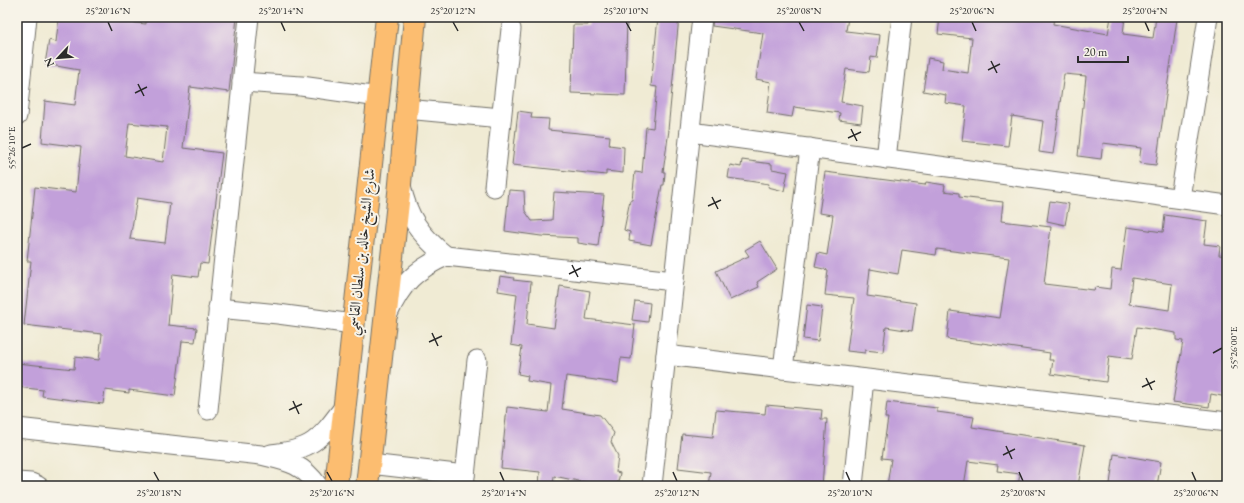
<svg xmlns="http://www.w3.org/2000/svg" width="1244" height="503" font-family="'EB Garamond',Amiri,serif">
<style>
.building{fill:#c2a0da;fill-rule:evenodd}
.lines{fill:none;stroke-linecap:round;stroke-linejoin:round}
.minor-casing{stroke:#706e66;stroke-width:21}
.major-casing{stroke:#706e66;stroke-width:24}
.minor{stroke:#fff;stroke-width:19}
.major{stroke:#fcbd6f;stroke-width:22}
.ticks{fill:none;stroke:#2b2b2b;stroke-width:1.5}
.labels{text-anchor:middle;stroke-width:4;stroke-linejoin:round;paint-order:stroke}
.street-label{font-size:15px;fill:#2b2b2b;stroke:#f7f3e8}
.neatline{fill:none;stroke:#2b2b2b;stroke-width:1.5}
.ticks-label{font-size:10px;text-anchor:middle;fill:#2b2b2b}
</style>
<rect width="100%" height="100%" fill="#f7f3e8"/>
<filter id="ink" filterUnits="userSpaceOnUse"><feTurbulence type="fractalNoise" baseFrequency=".025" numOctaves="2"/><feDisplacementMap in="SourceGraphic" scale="8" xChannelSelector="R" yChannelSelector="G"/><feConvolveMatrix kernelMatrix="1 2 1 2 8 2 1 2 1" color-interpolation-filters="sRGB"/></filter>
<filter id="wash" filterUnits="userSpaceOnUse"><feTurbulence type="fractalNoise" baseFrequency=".012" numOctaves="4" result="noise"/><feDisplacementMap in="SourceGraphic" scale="16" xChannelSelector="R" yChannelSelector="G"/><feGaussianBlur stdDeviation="0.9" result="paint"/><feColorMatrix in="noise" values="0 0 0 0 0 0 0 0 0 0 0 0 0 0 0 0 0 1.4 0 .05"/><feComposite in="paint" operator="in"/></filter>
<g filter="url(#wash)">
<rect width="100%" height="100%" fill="#f0ebd4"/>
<g id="blocks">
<g class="building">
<path d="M59,17h30l57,7v-7h91l-8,75 -39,-5 -7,61 39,5 -14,111 -8,-1 -2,14 -25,-3 -5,51 29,3 -2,14 -13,-1 -7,55 -46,-6v3l-24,-3 -2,14 -61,-8 1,-6 -26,-3v-24l57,6 1,-12 24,3 3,-26 -78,-9 7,-64h-4l8,-74 41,5 5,-45 -39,-5 3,-41 30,4 4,-35 -34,-6 4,-24 7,2zM129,123l38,4 -4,35 -38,-6zM137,198l33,5 -5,40 -35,-4z"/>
<path d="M589,17l38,1 -2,77 -54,-2 2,-68h15z"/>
<path d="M658,17h21l-11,113h1l-6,42h2l-1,13h-2l-11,60 -22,-4 1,-9 -6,-2 6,-30h2l3,-28 7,1 4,-46 7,1 4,-41 -6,-1z"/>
<path d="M713,17h135l-2,14 34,4 -3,23 -6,-1 -2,15 -23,-3 -5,33 22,4 -2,17 -22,-3 1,-7 -46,-6 -2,10 -25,-4 4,-31 -15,-3 7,-46 -51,-7z"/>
<path d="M940,17h114l-1,7 55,10 3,-17h14l-2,17 30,4 3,-21 21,2 -21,146 -17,-2 2,-15 -38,-5 -2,16 -23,-3 8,-80 -22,-2 -11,80 -14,-2 4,-31 -31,-5 -4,30 -46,-5 4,-35 -21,-3 1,-8 -23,-4 5,-33 15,3 -1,8 26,4 4,-35 -34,-4z"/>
<path d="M518,111l14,2 -1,5 18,1 -1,11 62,6 -1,9 15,2 -1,26 -17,-2v4l-94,-10z"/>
<path d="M742,160l30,4v5l16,3 -4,19 -16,-4 1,-3 -41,-6 2,-13 11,2z"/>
<path d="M825,172l100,13 1,-3 19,3 -1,6 15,2v4l44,5 -2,19 50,6 -7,57 50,6 1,-3 15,2 2,-20 9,1 6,-43 36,5 2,-17 42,6 -3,23 16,2 -1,9 8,1v141l-16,-3 -2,13 -36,-5 10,-61 -7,-1v-7l-39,-6 -5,32 -23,-3 -3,26 -55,-8 2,-14h-4l1,-7 -68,-10v1l-35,-5 3,-28 50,7 9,-60 -72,-9 -1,6 -34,-5 -4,24 -28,-5 -3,27 49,7 -4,28 -26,-4 -3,25 -18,-2v3l-18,-2 7,-53 -29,-3 3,-25 -13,-3 3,-14 9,2 6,-40 -14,-2zM1132,278l40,6 -3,26 -40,-6z"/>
<path d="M509,190l15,1 1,20 7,10 20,-1 2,-28 50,3 -6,51 -20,-3v-5l-37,-2 -36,-5z"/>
<path d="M1050,201l19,3 -4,21 -18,-4z"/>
<path d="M760,241l17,28 -20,13 2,5 -29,13 -14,-29 33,-15 -4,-6z"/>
<path d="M500,276l14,2 -1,2 18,2 -4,42 27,4 6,-42 30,5 -4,28 49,6 -4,34 -10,-1 -3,25 -52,-7 -4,33 38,6 14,18 -3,9 7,14 -2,16 4,1 -3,13h-15l-48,-10 -1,10h-14l1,-14 -39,-4 6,-61 41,5 3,-27 -24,-4 1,-5 -10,-2 4,-27 -11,-2 6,-51 -19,-3z"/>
<path d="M635,301l15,2 -2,19 -16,-2z"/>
<path d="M807,305l15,2 -4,34 -15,-2z"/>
<path d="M887,402l50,6v4l37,5 -2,10 113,18 -7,41h-60l2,-12 -23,-3 1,-6 -30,-4 -4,25h-77l4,-27 -9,-1 6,-40h-3z"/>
<path d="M766,405l56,5 -1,9h6l-5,67h-113l2,-14 -33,-4 4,-34 31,3 3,-27 49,4z"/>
<path d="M1114,454l47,8 -4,24h-33l-14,-2z"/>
</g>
</g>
</g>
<g filter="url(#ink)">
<use href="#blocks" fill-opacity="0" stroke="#706e66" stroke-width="1"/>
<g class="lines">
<g class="minor-casing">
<g id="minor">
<path d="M242,82l59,4 78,11"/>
<path d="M406,109l95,9"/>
<path d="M17,116l10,-99"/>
<path d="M690,132l537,73"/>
<path d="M886,159l16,-142"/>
<path d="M401,185c6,32 20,51 45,71"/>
<path d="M494,187l17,-158"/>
<path d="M1180,198l28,-181"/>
<path d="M218,308l60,6 75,10"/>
<path d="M388,314c13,-30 28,-45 58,-58l228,25"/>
<path d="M666,355l561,67"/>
<path d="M783,369l27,-221"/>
<path d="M208,410l41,-393"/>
<path d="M17,428l244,27c26,6 41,8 57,31"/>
<path d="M271,454c42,-4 49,-15 73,-47"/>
<path d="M370,464l95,11"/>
<path d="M17,482l14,1 7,3"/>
<path d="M464,486l13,-126"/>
<path d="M652,486l50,-469"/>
<path d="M853,486l11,-107"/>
</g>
</g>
<g class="major-casing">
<g id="major">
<path d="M336,486l51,-469"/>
<path d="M367,486l33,-302 15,-167"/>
</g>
</g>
<use href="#minor" class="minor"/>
<use href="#major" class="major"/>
</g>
</g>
<path class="ticks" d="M108,22l4,9M281,22l4,9M453,22l5,9M626,22l5,9M799,22l5,9M972,22l4,9M1145,22l4,9M991,61l6,12M988,70l12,-6M138,84l6,12M135,93l12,-6M851,129l6,12M848,138l13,-6M22,148l9,-4M712,197l6,12M708,206l13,-6M572,265l6,12M569,274l12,-6M432,333l6,13M429,342l13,-6M1213,353l9,-5M1146,378l6,12M1142,387l13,-6M293,401l6,13M289,410l13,-6M1006,446l6,13M1003,455l12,-6M154,472l5,9M327,472l5,9M500,472l4,9M673,472l4,9M846,472l4,9M1019,472l4,9M1192,472l4,9"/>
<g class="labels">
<g class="street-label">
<text transform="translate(361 252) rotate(-84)" y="5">شارع الشيخ خالد بن سلطان القاسمي</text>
</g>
</g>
<rect width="1244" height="503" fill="none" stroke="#f7f3e8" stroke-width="44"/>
<g transform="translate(58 58) rotate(244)" stroke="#f7f3e8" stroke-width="3" paint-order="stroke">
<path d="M0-3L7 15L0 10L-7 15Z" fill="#2b2b2b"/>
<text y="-6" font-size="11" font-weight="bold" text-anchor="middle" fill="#2b2b2b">N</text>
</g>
<path d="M1078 56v6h50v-6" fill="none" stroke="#2b2b2b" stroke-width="2"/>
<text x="1084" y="56" font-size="12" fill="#2b2b2b" stroke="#f7f3e8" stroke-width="3" paint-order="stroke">20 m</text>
<rect x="22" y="22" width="1200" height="459" class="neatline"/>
<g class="ticks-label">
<text x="108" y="14">25°20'16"N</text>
<text x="281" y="14">25°20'14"N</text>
<text x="453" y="14">25°20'12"N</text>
<text x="626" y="14">25°20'10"N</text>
<text x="799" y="14">25°20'08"N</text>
<text x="972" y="14">25°20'06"N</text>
<text x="1145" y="14">25°20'04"N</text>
<text transform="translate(11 148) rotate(-90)" y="4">55°26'10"E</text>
<text transform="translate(1233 348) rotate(-90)" y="4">55°26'00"E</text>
<text x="159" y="496">25°20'18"N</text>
<text x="332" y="496">25°20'16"N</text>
<text x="504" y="496">25°20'14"N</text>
<text x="677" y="496">25°20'12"N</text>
<text x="850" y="496">25°20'10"N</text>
<text x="1023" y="496">25°20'08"N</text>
<text x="1196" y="496">25°20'06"N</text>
</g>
</svg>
